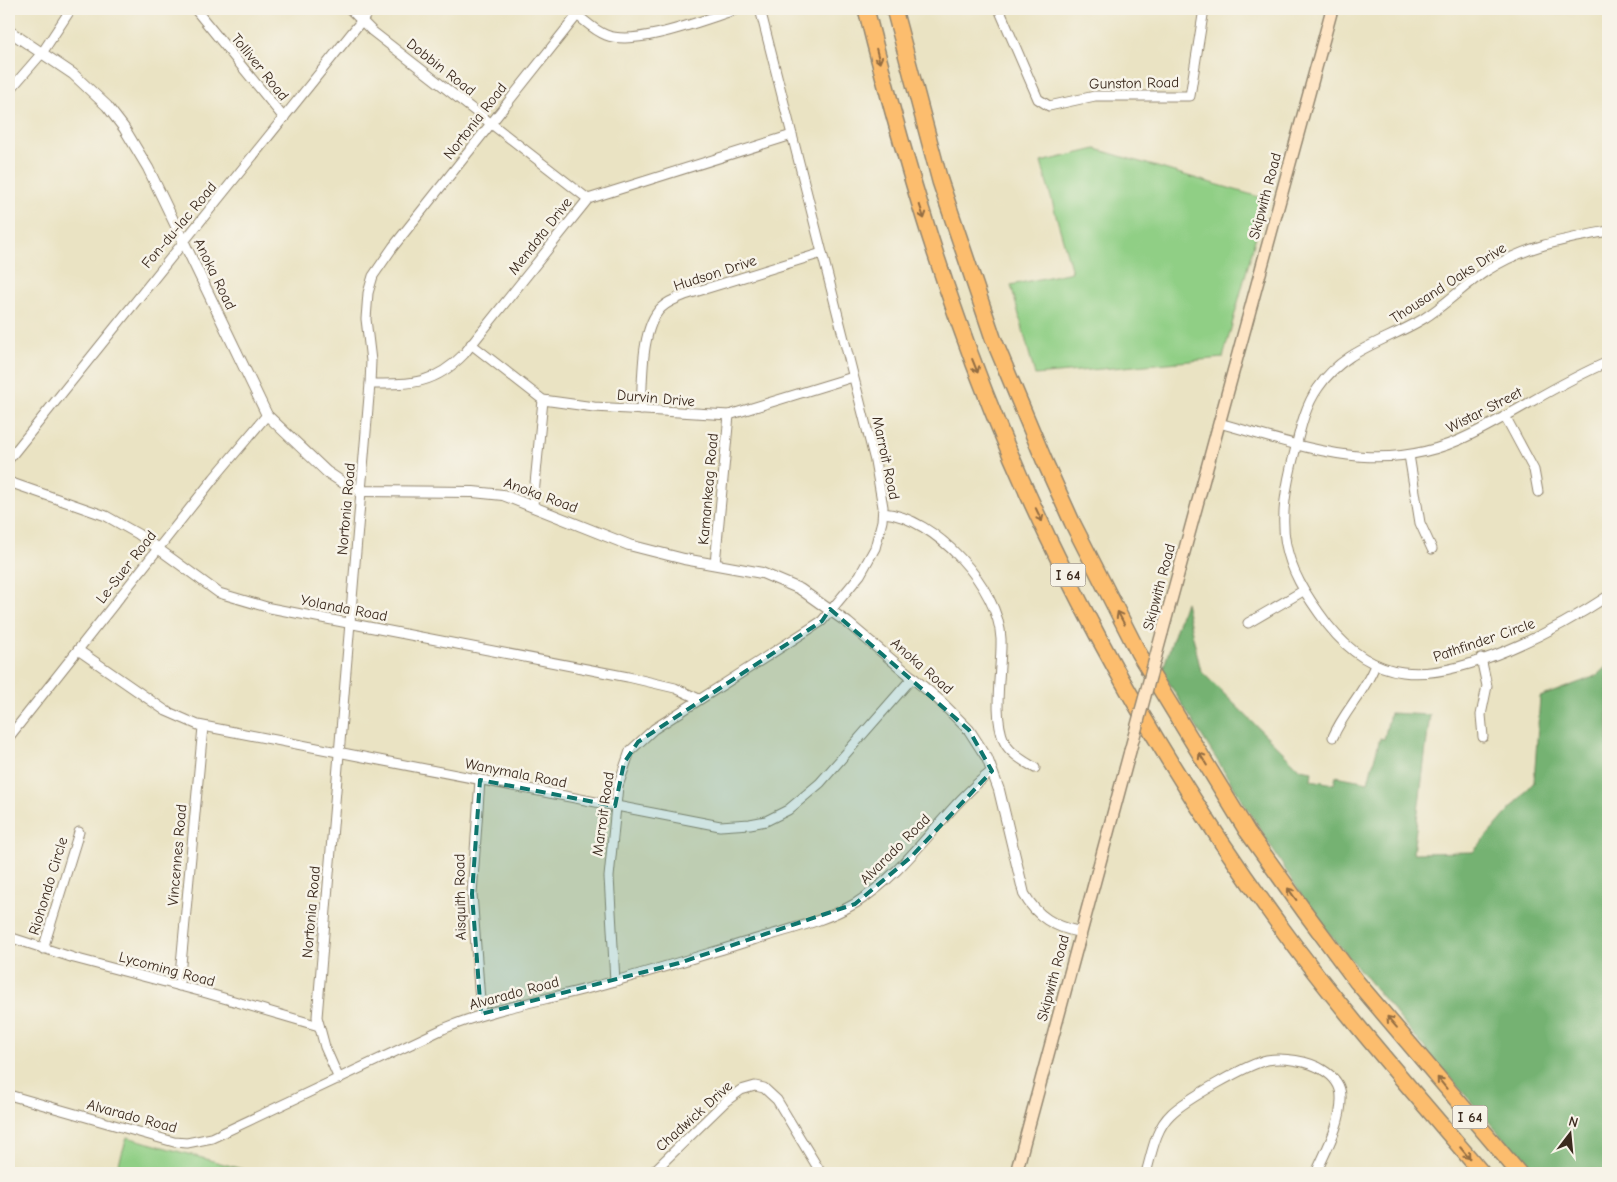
<svg xmlns="http://www.w3.org/2000/svg" width="1617" height="1182" font-family="'Comic Neue',sans-serif">
<style>
.green{fill:#90cf85;stroke:#667c52}
.forest{fill:#74b272;stroke:#586e48}
.lines{fill:none;stroke-linecap:round;stroke-linejoin:round}
.minor-casing{stroke:#928670;stroke-width:11}
.tertiary-casing{stroke:#928670;stroke-width:12}
.secondary-casing{stroke:#928670;stroke-width:14}
.motorway-casing{stroke:#928670;stroke-width:18}
.minor{stroke:#fff;stroke-width:9}
.tertiary{stroke:#fff;stroke-width:10}
.secondary{stroke:#fee5c5;stroke-width:11}
.motorway{stroke:#fcbd6e;stroke-width:15}
.secondary-bridge-casing{stroke:#928670;stroke-width:14;stroke-linecap:butt}
.secondary-bridge{stroke:#fee5c5;stroke-width:11}
.oneway{stroke:#926c42}
.marked{fill:#0f766e;fill-opacity:0.2;stroke:#0f766e;stroke-width:4;stroke-dasharray:10 6;stroke-linejoin:round}
.labels{text-anchor:middle;stroke-width:5;stroke-linejoin:round;paint-order:stroke}
.shield{fill:#f7f3e8;stroke:#73665b;stroke-width:1}
.shield-label{font-size:14px;font-weight:bold;fill:#3b2a1e}
.street-label{font-size:15px;fill:#3b2a1e;stroke:#f7f3e8}
</style>
<rect width="100%" height="100%" fill="#f7f3e8"/>
<filter id="ink" filterUnits="userSpaceOnUse"><feTurbulence type="fractalNoise" baseFrequency=".02" numOctaves="2"/><feDisplacementMap in="SourceGraphic" scale="10" xChannelSelector="R" yChannelSelector="G"/><feConvolveMatrix kernelMatrix="1 2 1 2 8 2 1 2 1" color-interpolation-filters="sRGB"/></filter>
<filter id="wash" filterUnits="userSpaceOnUse"><feTurbulence type="fractalNoise" baseFrequency=".0096" numOctaves="4" result="noise"/><feDisplacementMap in="SourceGraphic" scale="20" xChannelSelector="R" yChannelSelector="G"/><feGaussianBlur stdDeviation="1.12" result="paint"/><feColorMatrix in="noise" values="0 0 0 0 0 0 0 0 0 0 0 0 0 0 0 0 0 1.4 0 .05"/><feComposite in="paint" operator="in"/></filter>
<g filter="url(#wash)">
<rect width="100%" height="100%" fill="#eae3c3"/>
<g class="green">
<path d="M1096,149l170,50 -43,159 -188,17 -24,-90 61,-13 -31,-110z"/>
<path d="M127,1137l129,36h-140z"/>
</g>
<path class="forest" d="M1185,602l16,69 99,98 12,2 -1,9 23,4 2,-8 32,6 12,-44 4,1 6,-26 40,2 -17,138 60,-1 61,-70 6,-85 56,-21 12,-11v508h-74l-97,-110 -124,-149 -151,-242z"/>
</g>
<g filter="url(#ink)">
<g class="lines">
<g class="minor-casing">
<g id="minor">
<path d="M195,9l89,109"/>
<path d="M350,9l22,22 216,168"/>
<path d="M999,9l39,90 11,7 46,-10h95l14,-87"/>
<path d="M577,15c9,7 18,16 29,20 31,12 99,-16 132,-26"/>
<path d="M9,91l33,-38 29,-44"/>
<path d="M1608,231c-42,8 -83,15 -120,39 -23,14 -42,35 -65,49 -38,23 -79,30 -105,69 -13,18 -18,42 -23,63 -20,77 -16,110 33,174 19,24 43,43 75,47 60,8 155,-43 205,-76"/>
<path d="M471,344l72,56 51,7 135,8 124,-38"/>
<path d="M370,384c41,0 64,1 94,-30l124,-155 204,-64"/>
<path d="M641,410c2,-28 -1,-81 20,-102 6,-6 16,-10 24,-13l137,-42"/>
<path d="M1505,416l29,54 4,22"/>
<path d="M1219,423c88,24 163,56 251,12 47,-23 90,-53 138,-73"/>
<path d="M1409,455l11,68 12,26"/>
<path d="M9,459l362,-450"/>
<path d="M9,482l97,34 32,18 81,59 51,15 358,69 47,11 24,11"/>
<path d="M533,505l10,-105"/>
<path d="M883,513c52,4 116,75 118,126 1,30 -9,74 3,102 5,12 20,20 31,27"/>
<path d="M715,564l14,-149"/>
<path d="M1248,623l55,-32"/>
<path d="M78,650l88,61 32,14 522,101 30,-2 16,-3 22,-11 32,-27 93,-106"/>
<path d="M1481,658l6,28 -6,29 2,22"/>
<path d="M9,737l205,-259 53,-63"/>
<path d="M1333,737c11,-26 32,-45 42,-72"/>
<path d="M480,780l-8,114 9,120"/>
<path d="M9,937l65,21 129,34 116,34"/>
<path d="M43,949l36,-117"/>
<path d="M615,981l-6,-104 9,-91 12,-35 24,-22 168,-108 38,-46 15,-27 7,-27 1,-14 -8,-46 -115,-452"/>
<path d="M179,986l24,-259"/>
<path d="M339,1079l-14,-32 -8,-30 53,-633 1,-23 -5,-42 2,-26 5,-17 20,-29 189,-238"/>
<path d="M9,1095l165,47 13,1 25,-5 231,-109c45,-19 92,-27 139,-39 58,-15 114,-33 171,-50 34,-10 73,-19 103,-37 55,-34 86,-93 136,-132"/>
<path d="M652,1173l74,-72 15,-11 14,-4 9,2 13,12 44,73"/>
<path d="M1146,1173c6,-20 9,-44 25,-59 14,-14 77,-50 96,-54 16,-3 42,1 56,10 10,6 18,15 18,27 1,26 -15,53 -25,76"/>
</g>
</g>
<g class="tertiary-casing">
<path id="tertiary" d="M9,31l64,43 34,32 17,22 24,40 119,247 60,57 18,12 16,7 112,1 30,3 126,50 55,14 78,14 38,16 48,34 91,77 30,30 18,28 12,32 25,104c13,23 31,33 56,38"/>
</g>
<g class="secondary-casing">
<g id="secondary">
<path d="M1162,633l170,-624"/>
<path d="M1016,1173l114,-422"/>
</g>
</g>
<g class="motorway-casing">
<g id="motorway">
<path d="M866,9c26,104 55,207 91,308 76,218 190,427 326,613 61,84 132,163 199,243"/>
<path d="M894,9l46,172 53,157 51,122 28,62 66,130 109,179 58,81 52,70 162,191"/>
</g>
</g>
<use href="#minor" class="minor"/>
<use href="#tertiary" class="tertiary"/>
<use href="#secondary" class="secondary"/>
<use href="#motorway" class="motorway"/>
<g class="secondary-bridge-casing">
<path id="secondary-bridge" d="M1130,751l32,-118"/>
</g>
<use href="#secondary-bridge" class="secondary-bridge"/>
</g>
<defs><path id="oneway-shaft" d="M-6 0H5M1.5-3L5.5 0L1.5 3" fill="none" stroke-width="1.6" stroke-linecap="round" stroke-linejoin="round" transform="scale(1.25)"/></defs>
<g class="oneway">
<use href="#oneway-shaft" transform="translate(878 56) rotate(76)"/>
<use href="#oneway-shaft" transform="translate(922 212) rotate(72)"/>
<use href="#oneway-shaft" transform="translate(975 366) rotate(68)"/>
<use href="#oneway-shaft" transform="translate(1039 515) rotate(65)"/>
<use href="#oneway-shaft" transform="translate(1121 618) rotate(-118)"/>
<use href="#oneway-shaft" transform="translate(1203 759) rotate(-121)"/>
<use href="#oneway-shaft" transform="translate(1292 894) rotate(-126)"/>
<use href="#oneway-shaft" transform="translate(1392 1022) rotate(-131)"/>
<use href="#oneway-shaft" transform="translate(1442 1083) rotate(-129)"/>
<use href="#oneway-shaft" transform="translate(1465 1153) rotate(50)"/>
</g>
</g>
<path class="marked" d="M830,609l139,121 23,41 -81,86 -56,47 -176,59 -198,51 -9,-120 8,-114 135,26 9,-43 14,-21 184,-121z"/>
<g class="labels">
<g class="shield">
<rect x="1050.5" y="563.5" width="35" height="23" rx="4"/>
<rect x="1452.5" y="1105.5" width="35" height="23" rx="4"/>
</g>
<g class="shield-label">
<text x="1068" y="580">I 64</text>
<text x="1470" y="1122">I 64</text>
</g>
<g class="street-label">
<text transform="translate(260 67) rotate(51)" y="5">Tolliver Road</text>
<text transform="translate(441 67) rotate(38)" y="5">Dobbin Road</text>
<text transform="translate(1134 83) rotate(-1)" y="5">Gunston Road</text>
<text transform="translate(475 121) rotate(-52)" y="5">Nortonia Road</text>
<text transform="translate(1265 196) rotate(-75)" y="5">Skipwith Road</text>
<text transform="translate(179 225) rotate(-50)" y="5">Fon-du-lac Road</text>
<text transform="translate(540 236) rotate(-52)" y="5">Mendota Drive</text>
<text transform="translate(715 273) rotate(-18)" y="5">Hudson Drive</text>
<text transform="translate(215 274) rotate(64)" y="5">Anoka Road</text>
<text transform="translate(1448 283) rotate(-33)" y="5">Thousand Oaks Drive</text>
<text transform="translate(656 398) rotate(5)" y="5">Durvin Drive</text>
<text transform="translate(1484 410) rotate(-27)" y="5">Wistar Street</text>
<text transform="translate(886 458) rotate(78)" y="5">Marroit Road</text>
<text transform="translate(708 489) rotate(-85)" y="5">Kamankeag Road</text>
<text transform="translate(541 495) rotate(20)" y="5">Anoka Road</text>
<text transform="translate(346 509) rotate(-85)" y="5">Nortonia Road</text>
<text transform="translate(126 567) rotate(-52)" y="5">Le-Suer Road</text>
<text transform="translate(1159 587) rotate(-75)" y="5">Skipwith Road</text>
<text transform="translate(344 608) rotate(11)" y="5">Yolanda Road</text>
<text transform="translate(1484 640) rotate(-19)" y="5">Pathfinder Circle</text>
<text transform="translate(922 666) rotate(41)" y="5">Anoka Road</text>
<text transform="translate(516 773) rotate(11)" y="5">Wanymala Road</text>
<text transform="translate(603 814) rotate(-82)" y="5">Marroit Road</text>
<text transform="translate(895 849) rotate(-45)" y="5">Alvarado Road</text>
<text transform="translate(177 855) rotate(-85)" y="5">Vincennes Road</text>
<text transform="translate(48 886) rotate(-73)" y="5">Riohondo Circle</text>
<text transform="translate(460 897) rotate(-91)" y="5">Aisquith Road</text>
<text transform="translate(311 912) rotate(-85)" y="5">Nortonia Road</text>
<text transform="translate(167 969) rotate(15)" y="5">Lycoming Road</text>
<text transform="translate(1053 978) rotate(-75)" y="5">Skipwith Road</text>
<text transform="translate(514 993) rotate(-15)" y="5">Alvarado Road</text>
<text transform="translate(132 1116) rotate(15)" y="5">Alvarado Road</text>
<text transform="translate(694 1116) rotate(-42)" y="5">Chadwick Drive</text>
</g>
</g>
<rect width="1617" height="1182" fill="none" stroke="#f7f3e8" stroke-width="30"/>
<g transform="translate(1570 1134) rotate(16)" stroke="#f7f3e8" stroke-width="4" paint-order="stroke">
<path d="M0-4L9 19L0 12L-9 19Z" fill="#3b2a1e"/>
<text y="-8" font-size="14" font-weight="bold" text-anchor="middle" fill="#3b2a1e">N</text>
</g>
</svg>
